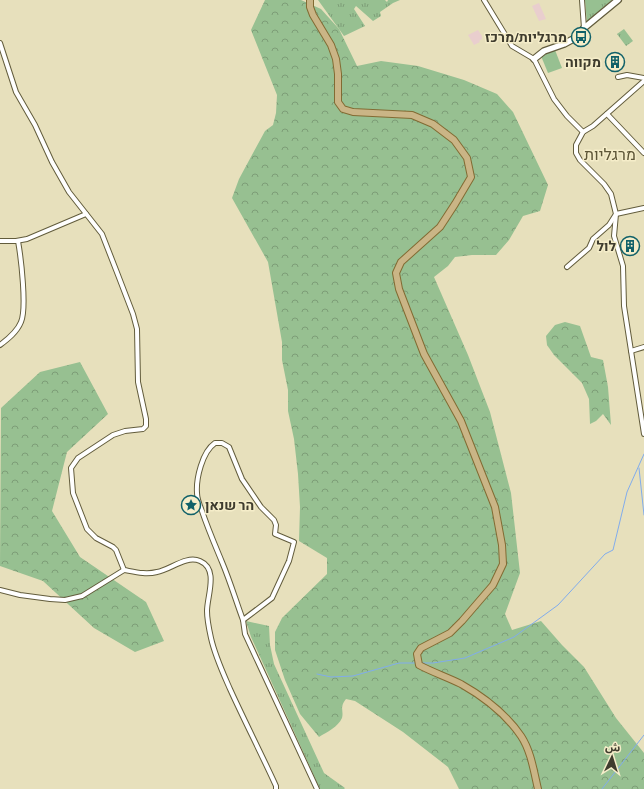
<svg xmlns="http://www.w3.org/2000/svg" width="644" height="789" font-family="'Sofia Sans Condensed','Noto Sans Arabic',Heebo,sans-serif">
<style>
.industrial{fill:#e9cece}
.grass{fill:url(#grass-tufts)}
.forest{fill:url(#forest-crowns)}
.pitch{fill:#97c091}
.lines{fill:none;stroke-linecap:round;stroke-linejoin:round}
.stream{stroke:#81acec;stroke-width:1}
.street-casing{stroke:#625c3c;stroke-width:6}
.secondary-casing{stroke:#625c3c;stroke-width:8}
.primary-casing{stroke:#826b33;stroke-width:8}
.street{stroke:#fff;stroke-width:4}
.secondary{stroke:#fff;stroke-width:5.5}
.primary{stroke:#cab586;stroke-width:6}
.labels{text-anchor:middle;stroke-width:3;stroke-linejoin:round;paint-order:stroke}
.poi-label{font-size:14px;font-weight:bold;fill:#3f3c2e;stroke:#f5edc9;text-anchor:end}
.quarter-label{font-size:16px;fill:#5d5637;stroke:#f5edc9}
</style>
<defs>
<pattern id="grass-tufts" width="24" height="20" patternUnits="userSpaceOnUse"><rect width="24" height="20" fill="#97c091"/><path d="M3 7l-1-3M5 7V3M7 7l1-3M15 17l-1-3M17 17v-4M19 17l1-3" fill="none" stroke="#7d9d77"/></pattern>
<pattern id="forest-crowns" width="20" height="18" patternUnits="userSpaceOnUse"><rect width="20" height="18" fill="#97c091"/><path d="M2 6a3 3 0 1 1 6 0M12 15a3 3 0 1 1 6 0" fill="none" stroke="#7d9d77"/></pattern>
</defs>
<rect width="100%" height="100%" fill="#e7e0bc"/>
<g class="industrial">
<path d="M539,3l7,16 -7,2 -7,-15z"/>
<path d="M478,30l4,6v3l-3,2 1,1 -6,3 -6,-10z"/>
</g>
<g class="grass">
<path d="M318,0h67l2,2 1,-2h12l-7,3 -13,9 1,4 -8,5 -17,-15 -2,3 11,17 -21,10z"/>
<path d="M585,0h27l-25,23z"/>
<path d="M624,29l9,12 -7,5 -9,-12z"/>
<path d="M246,621l23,5 1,19 4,19 50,109 21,15 -1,1h-24l-69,-152z"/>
</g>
<g class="forest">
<path d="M265,0h36l20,9 18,20 18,37 24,-5 37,5 46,14 33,14 16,18 35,73 -8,26 -17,5 -14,24 -13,15h-24l-17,2 -7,9 -14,11 34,78 22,57 21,81 9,80 -15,41 7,16 29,-9 21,24 22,22 32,51 28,35v36h-185l-11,-22 -45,-35 -48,-31 -9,-2c-7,9 -2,11 -4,19 -4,9 -15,14 -23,19l-19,-23 -15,-34 -10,-30v-18l7,-14 45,-44v-16l-28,-17 1,-34 -2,-33 -4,-35 -6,-28v-21l-6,-30v-18l-14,-80 -36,-64 7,-19 26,-48 8,-6 3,-12 1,-18 -26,-65z"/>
<path d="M565,322l15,4 11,31 12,3 5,27 3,38 -8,-11 -7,7 -6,3 -1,-25 -7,-16 -28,-28 -7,-10 -1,-9 9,-11z"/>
<path d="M80,362l28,52 -41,38 -15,59 28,46 66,45 18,39 -29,11 -41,-24 -51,-47 -43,-15 1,-158 39,-36z"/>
</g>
<path class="pitch" d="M555,50l7,18 -14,5 -7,-17z"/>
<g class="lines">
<g class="stream">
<path d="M639,468l5,47"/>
<path d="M421,663h12l32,-5 49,-21 44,-32 47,-51 8,-4 14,-58 17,-38"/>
<path d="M317,674l14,3 22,-1 46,-13h17"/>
<path d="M602,789l42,-54"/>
</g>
<g class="street-casing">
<g id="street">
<path d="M484,0l28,46 22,13 20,40 13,17 16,16"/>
<path d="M582,0l2,28"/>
<path d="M0,43l16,49 19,33 17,37 17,30 33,42 16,41 15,39 4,15 1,53 8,37v7l-3,3 -18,2 -12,4 -35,23 -7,10 2,25 14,36 9,9 17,9 3,3 8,20c11,2 22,5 33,2 13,-2 29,-17 43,-11 19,8 7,35 7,50 0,9 2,18 4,27 4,18 12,35 19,51 15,33 31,64 46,97v3"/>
<path d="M618,77l9,-2 17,3"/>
<path d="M644,81l-51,45 -10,6 -7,13v8l4,7 24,24 7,10 5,20 -2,22 9,30 1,40 20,128"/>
<path d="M607,114l37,39"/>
<path d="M0,241h16l11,-2 59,-25"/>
<path d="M567,267l22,-19 4,-9 16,-14 7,-11 28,-6"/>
<path d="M0,345c8,-6 17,-13 21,-23 6,-14 0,-64 -3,-81"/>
<path d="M631,351l13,-4"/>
<path d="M215,443h7l7,4 13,32 19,28 13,13 2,5 -1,9 19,8 -5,19 -17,37 -29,22c-7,-19 -13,-39 -21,-58 -7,-17 -14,-33 -20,-51 -2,-5 -5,-12 -5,-18 -1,-14 5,-41 18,-50z"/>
<path d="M0,590l20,5 30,4 15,1 17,-4 42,-26"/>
<path d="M243,620l2,14 72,155"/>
</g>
</g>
<g class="secondary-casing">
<path id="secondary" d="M534,59l10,-8 20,-7 13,-7 7,-9 34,-28"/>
</g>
<g class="primary-casing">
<path id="primary" d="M310,0v7l3,8 18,30 5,14 2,15v28l5,7 10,3 59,3 21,9 21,16 13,18 4,19 -16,27 -15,23 -39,35 -5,11 3,16 25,65 37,67 34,86 7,38 1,19 -10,21 -31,36 -12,12 -29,15 -4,6 2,11c13,7 28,12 42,19 23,13 45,30 60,52 10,15 13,36 17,53"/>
</g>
<use href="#street" class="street"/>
<use href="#secondary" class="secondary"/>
<use href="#primary" class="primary"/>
</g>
<defs>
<g id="bus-ring" transform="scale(1)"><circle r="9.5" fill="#f5edc9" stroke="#116169" stroke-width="1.5"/><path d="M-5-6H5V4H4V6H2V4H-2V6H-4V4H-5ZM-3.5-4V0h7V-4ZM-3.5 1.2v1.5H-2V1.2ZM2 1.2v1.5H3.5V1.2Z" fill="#116169"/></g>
<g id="building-ring" transform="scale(1)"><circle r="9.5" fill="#f5edc9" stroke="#116169" stroke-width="1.5"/><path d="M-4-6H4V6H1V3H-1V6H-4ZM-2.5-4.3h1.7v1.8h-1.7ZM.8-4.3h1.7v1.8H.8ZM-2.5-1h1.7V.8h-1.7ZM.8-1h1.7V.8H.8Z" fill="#116169"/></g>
<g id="sight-ring" transform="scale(1)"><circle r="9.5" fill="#f5edc9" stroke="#116169" stroke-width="1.5"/><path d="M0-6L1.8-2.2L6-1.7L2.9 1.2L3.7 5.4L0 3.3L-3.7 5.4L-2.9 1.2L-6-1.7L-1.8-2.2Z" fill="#116169"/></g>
</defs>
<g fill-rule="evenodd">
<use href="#bus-ring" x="581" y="37"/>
<use href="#building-ring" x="615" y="62"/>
<use href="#building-ring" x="630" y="246"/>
<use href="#sight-ring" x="191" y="505"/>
</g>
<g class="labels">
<g class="poi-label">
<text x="567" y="42">מרגליות/מרכז</text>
<text x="601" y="67">מקווה</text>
<text x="616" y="251">לול</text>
<text x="205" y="510" text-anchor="start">הר שנאן</text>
</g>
<g class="quarter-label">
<text x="610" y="160">מרגליות</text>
</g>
</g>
<g transform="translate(612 757) rotate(4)" stroke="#f5edc9" stroke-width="3" paint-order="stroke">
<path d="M0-3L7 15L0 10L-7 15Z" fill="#3f3c2e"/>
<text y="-6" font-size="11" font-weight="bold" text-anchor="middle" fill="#3f3c2e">ش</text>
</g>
</svg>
